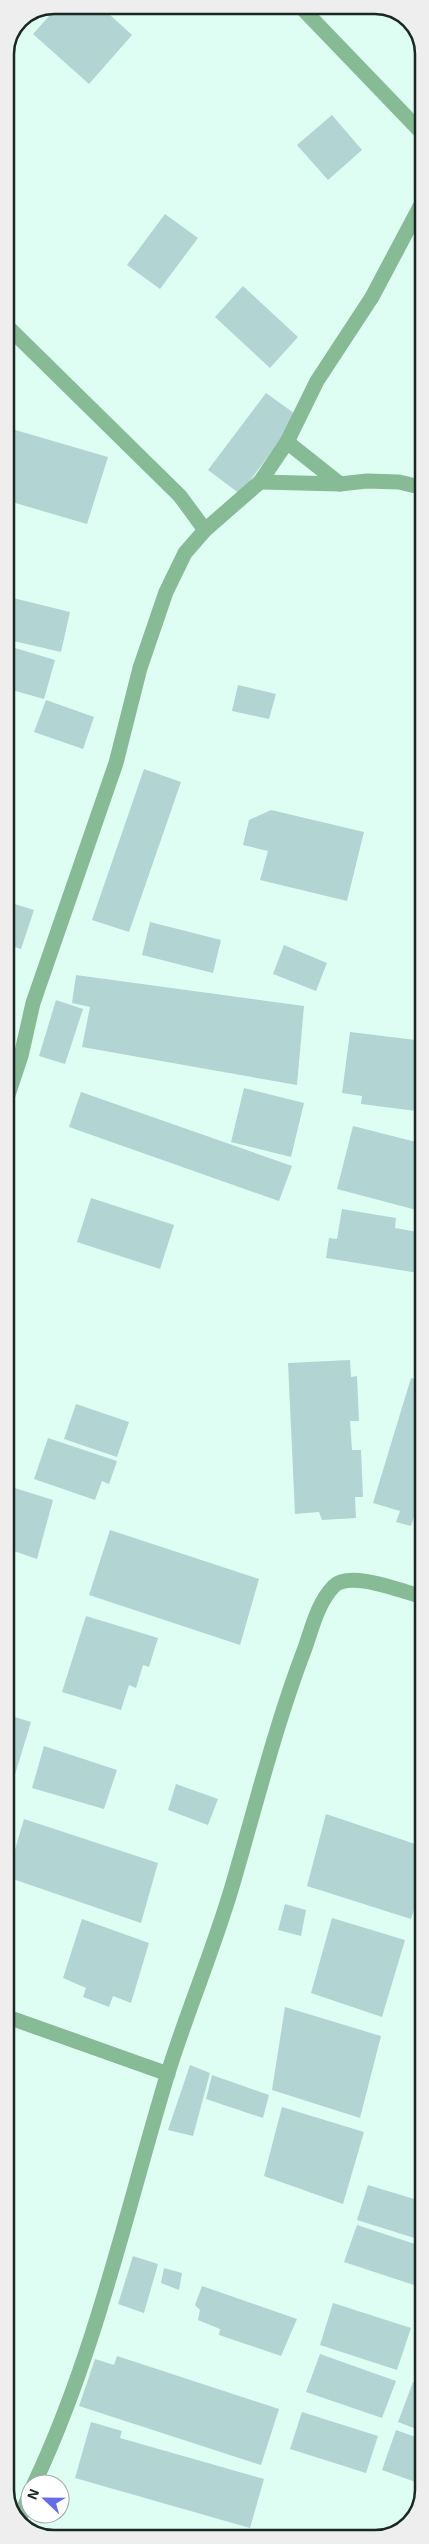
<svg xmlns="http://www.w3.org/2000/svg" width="429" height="2544" font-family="'Exo 2',sans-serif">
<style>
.building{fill:#b2d4d3}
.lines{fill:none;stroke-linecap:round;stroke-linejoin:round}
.minor{stroke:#86bb96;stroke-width:15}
.rim{fill:none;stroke:#1a2723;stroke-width:2.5}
</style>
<rect width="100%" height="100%" fill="#defef4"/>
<g class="building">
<path d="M59,5h40l33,30 -43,49 -56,-50z"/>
<path d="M332,115l30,35 -34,30 -31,-35z"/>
<path d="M165,214l33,24 -38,51 -33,-24z"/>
<path d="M243,286l55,51 -28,31 -55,-51z"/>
<path d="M266,393l32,23 -58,78 -32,-24z"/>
<path d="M5,427l103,30 -21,67 -82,-24z"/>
<path d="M5,596l65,16 -9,40 -56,-13z"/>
<path d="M5,645l50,15 -11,39 -39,-11z"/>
<path d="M238,685l38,9 -7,25 -37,-8z"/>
<path d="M46,700l48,17 -11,32 -49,-17z"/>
<path d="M144,769l37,13 -52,150 -37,-12z"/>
<path d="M271,810l93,22 -17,69 -87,-21 8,-29 -25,-6 6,-25z"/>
<path d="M5,901l29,9 -13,39 -16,-5z"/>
<path d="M150,922l71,18 -8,33 -71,-18z"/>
<path d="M284,945l43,18 -11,28 -43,-17z"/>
<path d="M76,975l228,31 -7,79 -215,-38 8,-40 -18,-4z"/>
<path d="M56,1000l27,9 -18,55 -26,-8z"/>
<path d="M350,1032l74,9v71l-63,-8 1,-8 -20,-3z"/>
<path d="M244,1088l60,15 -13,54 -60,-15z"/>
<path d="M81,1092l211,74 -13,35 -210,-74z"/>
<path d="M353,1126l71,18v68l-87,-23z"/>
<path d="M91,1198l83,27 -14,44 -83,-27z"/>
<path d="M342,1209l54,9 -1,10 23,4 6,6v36l-98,-16 3,-20 8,1z"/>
<path d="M350,1360l1,17 6,-1 2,45h-9l2,29h9l2,47h-8l1,21 -34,2 -3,-8 -24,2 -7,-151z"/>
<path d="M411,1378l13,3v139l-10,-3 -3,9 -15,-4 4,-11 -27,-8z"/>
<path d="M76,1404l53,18 -12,35 -53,-18z"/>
<path d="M48,1438l69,23 -8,23 -7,-3 -7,19 -61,-21z"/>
<path d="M5,1485l48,15 -16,59 -32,-11z"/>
<path d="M110,1530l149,49 -19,66 -151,-50z"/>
<path d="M86,1616l72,22 -9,29 -6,-2 -7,23 -7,-3 -8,25 -59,-18z"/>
<path d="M423,1656h1v32l-9,-4z"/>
<path d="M423,1700h1v30l-7,-2z"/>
<path d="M5,1714l26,8 -18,59 -8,-2z"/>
<path d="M44,1746l73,24 -13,39 -72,-21z"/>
<path d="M176,1784l42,15 -10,26 -40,-15z"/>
<path d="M326,1814l98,33v31l-13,41 -104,-33z"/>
<path d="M24,1819l134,44 -17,60 -134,-46z"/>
<path d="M285,1904l21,6 -5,26 -23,-6z"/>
<path d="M332,1918l73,22 -23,77 -71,-24z"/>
<path d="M82,1919l67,24 -18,60 -18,-7 -4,11 -26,-10 3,-9 -23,-10z"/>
<path d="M285,2007l96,29 -21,82 -88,-28z"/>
<path d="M190,2065l20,8 -17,63 -25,-6z"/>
<path d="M212,2075l57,20 -6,23 -57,-19z"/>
<path d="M282,2107l82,25 -21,72 -79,-28z"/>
<path d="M368,2185l56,17v39l-67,-21z"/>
<path d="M357,2225l67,22v29l-4,11 -76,-25z"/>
<path d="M133,2256l25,8 -14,49 -26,-9z"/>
<path d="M164,2268l18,5 -3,17 -18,-7z"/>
<path d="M202,2286l95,33 -16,37 -62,-21 1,-6 -22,-9 2,-10 -5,-5z"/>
<path d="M333,2303l78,25 -14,42 -77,-25z"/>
<path d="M424,2346v31l-9,-3z"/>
<path d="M320,2354l76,27 -14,37 -76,-26z"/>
<path d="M117,2356l162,53 -18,56 -182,-59 16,-47 19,6z"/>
<path d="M413,2382l11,4v46l-26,-10z"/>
<path d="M302,2412l76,24 -12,37 -76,-24z"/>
<path d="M91,2422l31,9 -2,7 144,41 -14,49 -175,-50z"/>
<path d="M396,2430l28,10v45l-42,-15z"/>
</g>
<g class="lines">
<g class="minor">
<path d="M299,5l125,130"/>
<path d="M5,324l175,172 25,34"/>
<path d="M287,442l53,42"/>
<path d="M260,482l80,2 27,-3 32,1 25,6"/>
<path d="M5,1104l16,-48 12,-53 83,-240 24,-95 26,-76 19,-39 20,-23 55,-48 27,-40 30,-61 55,-84 52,-98"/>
<path d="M5,2016l163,58"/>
<path d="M34,2484c61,-129 92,-272 133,-408 21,-68 50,-134 69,-203 22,-76 41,-152 69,-225 7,-20 13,-46 29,-62 16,-16 69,6 90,11"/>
<path d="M18,2523l12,-30"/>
</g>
</g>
<path d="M0 0H429V2544H0ZM54 14H375A40 40 0 0 1 415 54V2490A40 40 0 0 1 375 2530H54A40 40 0 0 1 14 2490V54A40 40 0 0 1 54 14Z" fill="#edeeed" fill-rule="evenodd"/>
<path class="rim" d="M54 14H375A40 40 0 0 1 415 54V2490A40 40 0 0 1 375 2530H54A40 40 0 0 1 14 2490V54A40 40 0 0 1 54 14Z"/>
<g transform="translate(45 2499) rotate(292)"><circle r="24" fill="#ffffff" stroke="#a3a9a7"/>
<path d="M0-4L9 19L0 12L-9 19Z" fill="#646de6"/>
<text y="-8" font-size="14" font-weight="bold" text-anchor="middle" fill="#1a2723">N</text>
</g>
</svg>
